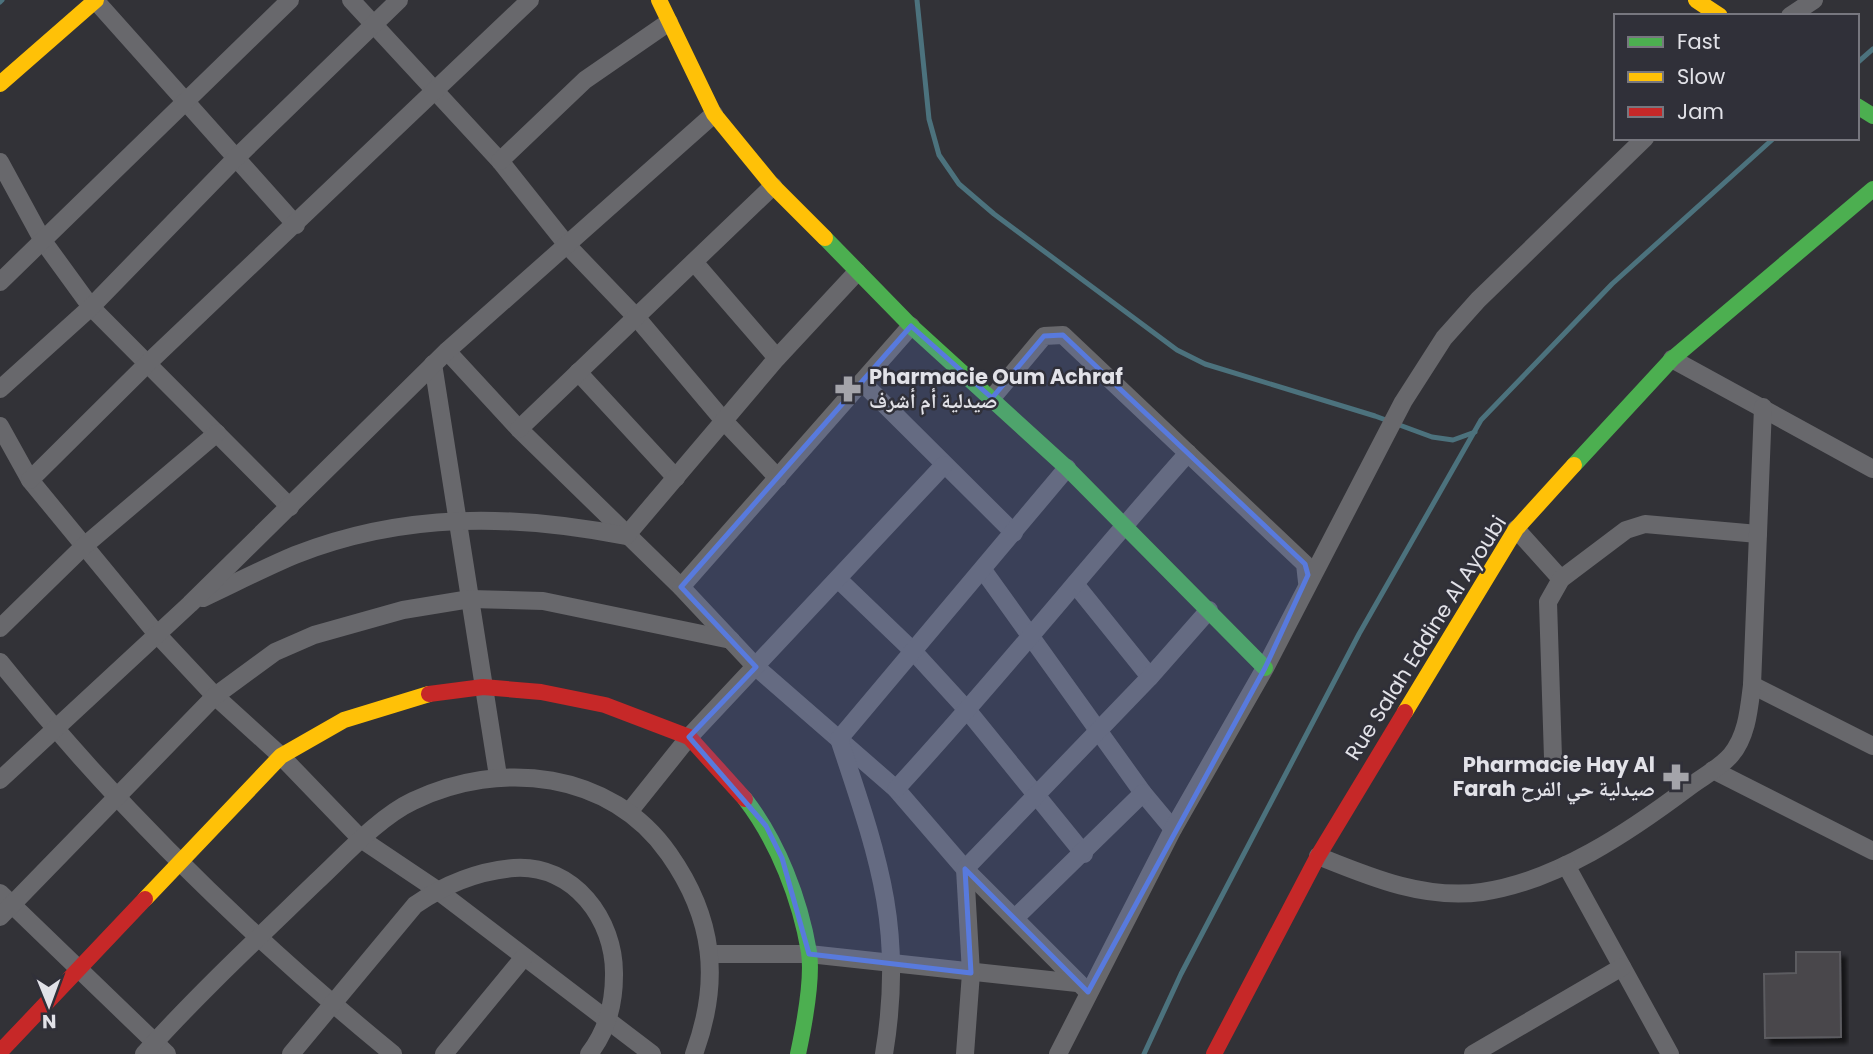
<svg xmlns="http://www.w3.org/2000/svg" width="1873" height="1054" font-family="Poppins,'Noto Naskh Arabic',sans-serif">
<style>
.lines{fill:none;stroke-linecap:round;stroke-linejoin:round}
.stream{stroke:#4c727d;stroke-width:5}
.building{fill:#48474b;stroke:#5c5b60;stroke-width:2;filter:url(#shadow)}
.street{stroke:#68686c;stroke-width:18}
.fast{stroke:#4caf50;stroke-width:16}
.slow{stroke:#ffc107;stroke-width:16}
.jam{stroke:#c62828;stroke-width:16}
.marked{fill:#587add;fill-opacity:0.2;stroke:#587add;stroke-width:5;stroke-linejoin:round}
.labels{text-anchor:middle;stroke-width:5;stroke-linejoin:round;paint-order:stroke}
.poi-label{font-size:21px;font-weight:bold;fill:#e2e2e8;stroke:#303039;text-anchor:start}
.street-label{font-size:21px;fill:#e2e2e8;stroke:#303039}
</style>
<defs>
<filter id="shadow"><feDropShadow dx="5.5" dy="5.5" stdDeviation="2" flood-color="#0009"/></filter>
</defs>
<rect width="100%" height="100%" fill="#323237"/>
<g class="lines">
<g class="stream">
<path d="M917,0l12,119 10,36 20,29 35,30 183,136 28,14 170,52 57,21 21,3 22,-8"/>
<path d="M0,2l2,-2"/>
<path d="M1857,63l16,-14"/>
<path d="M1144,1054l37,-80 178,-340 122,-214 131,-136 162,-146"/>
</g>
</g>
<path class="building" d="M1796,952h44l1,85 -76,1 -1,-64 32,-1z"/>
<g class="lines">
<g class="street">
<path d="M95,0l201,225"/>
<path d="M351,0l149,161 67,84 70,73 87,103 54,57"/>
<path d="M1790,16l24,-16"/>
<path d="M500,161l85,-81 84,-58"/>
<path d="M0,162l43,79 48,66 199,200"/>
<path d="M694,262l83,96"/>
<path d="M0,282l290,-282"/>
<path d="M447,351l72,78 162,158 75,80 140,122 69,80 123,123"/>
<path d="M1672,359l201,110"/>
<path d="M433,364l65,412"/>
<path d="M578,372l98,106"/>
<path d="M862,382l152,151"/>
<path d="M0,389l91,-82 144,-148 164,-159"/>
<path d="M992,398l52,-62 19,-1 242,229 2,18"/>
<path d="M0,426l30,54 126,153 59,63 66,60 80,83 76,51 215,164"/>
<path d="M519,429l254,-243"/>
<path d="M30,480l118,-117 382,-363"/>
<path d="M1516,529l45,50"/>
<path d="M983,570l160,223 30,36"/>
<path d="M839,580l75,72 54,59 116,143"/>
<path d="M1075,584l75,93"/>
<path d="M681,587l230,-261"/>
<path d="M203,598c30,-14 61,-30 92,-43 109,-43 219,-41 331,-19l151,-178 80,-86"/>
<path d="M0,628l83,-81 134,-114"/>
<path d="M0,662c117,146 249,274 393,392"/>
<path d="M1752,685l121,61"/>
<path d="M1553,758l-5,-156 13,-23 65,-49 19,-6 113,10"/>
<path d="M1713,770l160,81"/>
<path d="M0,780l190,-176 257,-253 267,-237"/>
<path d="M896,789c101,-109 193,-225 292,-336"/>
<path d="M629,812l60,-75 255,-272"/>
<path d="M1318,856c52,21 106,44 164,36 75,-11 147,-60 207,-105 13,-10 31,-19 42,-32 16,-19 18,-46 21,-70l11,-278"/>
<path d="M1566,865l104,189"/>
<path d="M0,893l167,161"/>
<path d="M0,917l215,-221 60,-44 39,-17 89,-25 67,-11 73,2 188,39"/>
<path d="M1015,918l128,-125"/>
<path d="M711,954h98l268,29"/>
<path d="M144,1054c54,-60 114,-116 172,-172 28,-26 63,-65 97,-81 87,-42 198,-30 256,53 45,64 52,127 25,200"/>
<path d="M291,1054l124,-149c29,-20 63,-34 99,-37 60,-4 101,52 100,107 0,28 -7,56 -25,79"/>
<path d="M444,1054l80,-97"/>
<path d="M884,1054c21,-126 -6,-198 -45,-315l228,-271"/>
<path d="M965,1054l6,-81 -6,-104 185,-192 59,-67"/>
<path d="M1058,1054l115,-225 92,-161 138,-266 41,-64 34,-38 167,-162"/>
<path d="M1473,1054l149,-87"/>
</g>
<g class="fast">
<path d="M1857,106l16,10"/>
<path d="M825,238l86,88 156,142 198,200"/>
<path d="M1574,465l98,-106 201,-170"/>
<path d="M745,799c33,43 55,100 64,153 4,28 -5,74 -11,102"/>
</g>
<g class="slow">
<path d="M659,0l55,114 59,72 52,52"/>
<path d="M1696,0l24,16"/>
<path d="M0,84l96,-84"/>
<path d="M1405,712l111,-183 58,-64"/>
<path d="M145,899l136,-143 63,-36 85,-26"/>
</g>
<g class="jam">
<path d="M429,694l54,-7 58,5 64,13 84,32 56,62"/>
<path d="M0,1052l145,-153"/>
<path d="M1214,1054l104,-198 87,-144"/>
</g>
</g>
<path class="marked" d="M911,326l81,72 52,-62 19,-1 242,229 3,11 -43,93 -177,324 -123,-123 6,104 -162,-19 -27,-96 -16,-32 -77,-89 67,-70 -75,-80z"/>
<defs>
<g id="pharmacy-bare" transform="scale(2.1)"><path d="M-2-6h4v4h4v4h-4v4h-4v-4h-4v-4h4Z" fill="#a4a4aa" stroke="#303039" stroke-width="2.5" paint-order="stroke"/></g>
</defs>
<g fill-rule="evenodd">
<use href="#pharmacy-bare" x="848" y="389"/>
<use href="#pharmacy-bare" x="1676" y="777"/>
</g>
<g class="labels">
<g class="poi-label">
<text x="869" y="384">Pharmacie Oum Achraf<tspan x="869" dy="24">صيدلية أم أشرف</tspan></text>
<text x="1655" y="772" text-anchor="end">Pharmacie Hay Al<tspan x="1655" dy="24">Farah صيدلية حي الفرح</tspan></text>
</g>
<g class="street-label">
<text transform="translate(1426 638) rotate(-58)" y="7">Rue Salah Eddine Al Ayoubi</text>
</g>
</g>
<rect x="1614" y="14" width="245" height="126" fill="#303039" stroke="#77777f" stroke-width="2"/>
<rect x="1628" y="37" width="35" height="10" fill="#4caf50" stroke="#77777f" stroke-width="2"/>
<text x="1677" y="49" font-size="21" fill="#e2e2e8">Fast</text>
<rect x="1628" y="72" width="35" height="10" fill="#ffc107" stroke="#77777f" stroke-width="2"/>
<text x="1677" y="84" font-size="21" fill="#e2e2e8">Slow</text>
<rect x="1628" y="107" width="35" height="10" fill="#c62828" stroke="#77777f" stroke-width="2"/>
<text x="1677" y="119" font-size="21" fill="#e2e2e8">Jam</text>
<g transform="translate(49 1005) rotate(179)" stroke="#303039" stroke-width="5" paint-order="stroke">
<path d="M0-5L12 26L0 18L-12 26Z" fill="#e2e2e8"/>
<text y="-10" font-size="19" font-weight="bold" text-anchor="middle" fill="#e2e2e8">N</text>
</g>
</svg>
